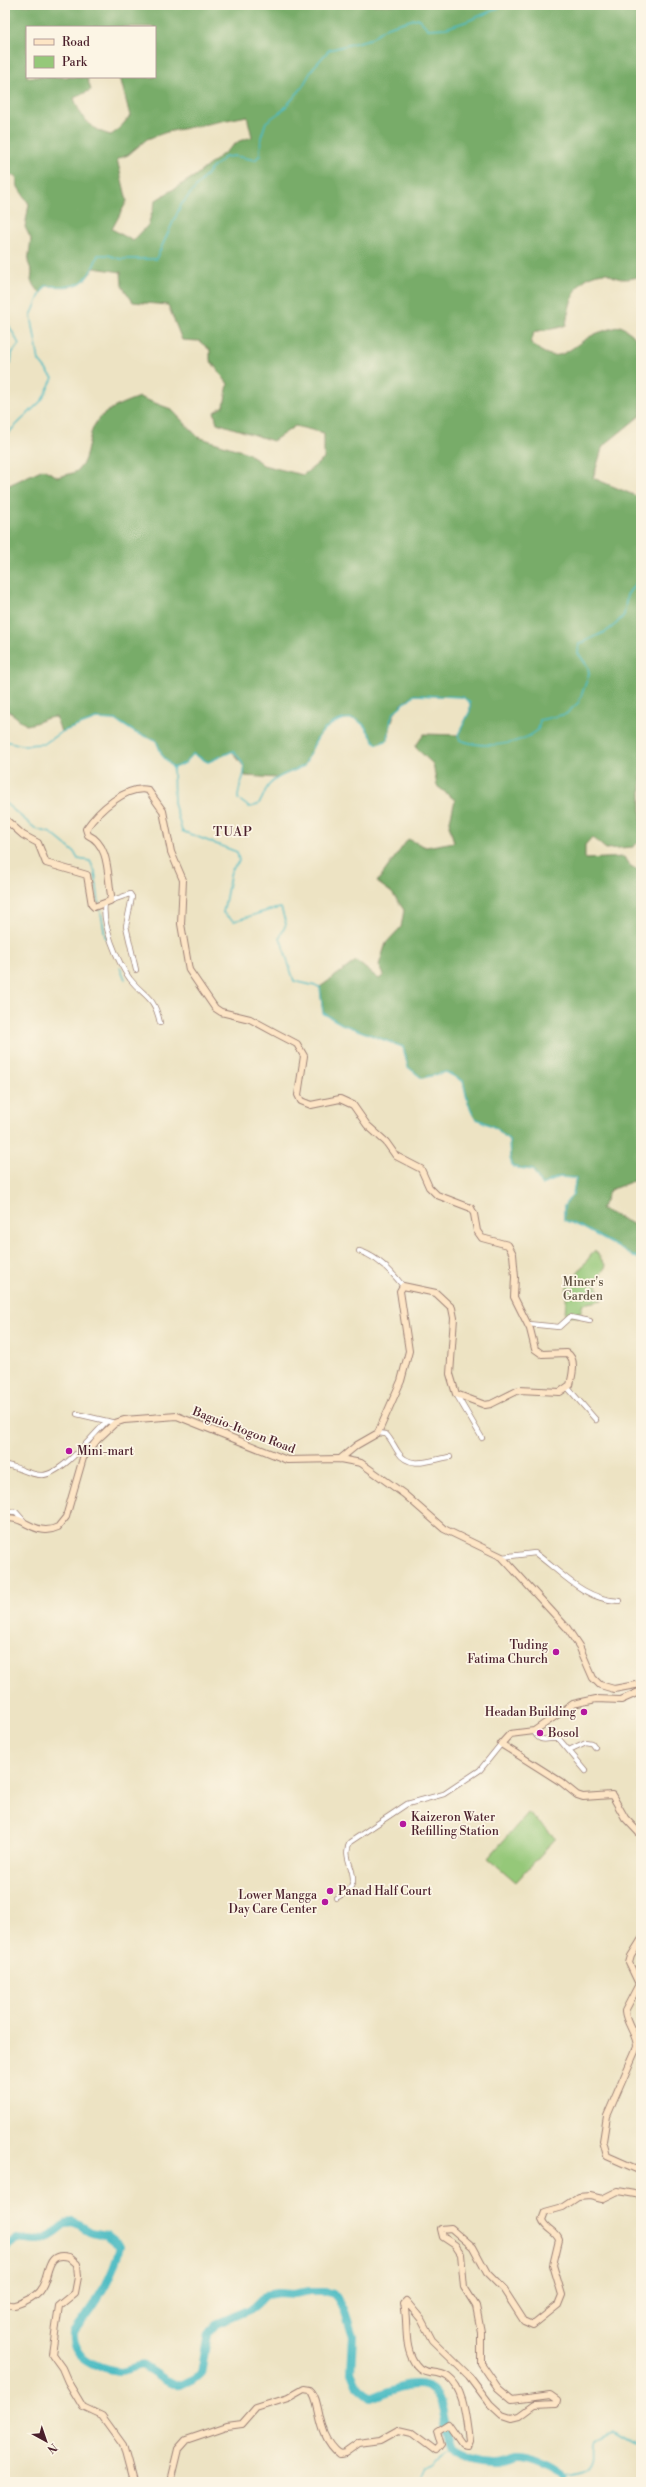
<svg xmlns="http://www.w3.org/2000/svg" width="646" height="2487" font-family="'Libre Bodoni',serif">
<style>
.green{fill:#95c879;stroke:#707452}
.forest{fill:#78ac69;stroke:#61664a;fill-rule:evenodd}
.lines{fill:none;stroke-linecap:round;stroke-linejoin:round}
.stream{stroke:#4cbbc3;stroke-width:1.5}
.river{stroke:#4cbbc3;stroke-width:8}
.street-casing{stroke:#9c8177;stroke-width:6}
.secondary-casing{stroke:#9c8177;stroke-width:8}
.street{stroke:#fff;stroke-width:4.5}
.secondary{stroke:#fde5c5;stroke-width:6}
.poi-dot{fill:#b5179e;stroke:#fcf5e5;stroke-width:1.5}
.labels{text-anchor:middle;stroke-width:3.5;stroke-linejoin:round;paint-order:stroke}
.park-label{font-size:12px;fill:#605242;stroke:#fcf5e5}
.street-label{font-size:12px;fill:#4a1f2b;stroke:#fcf5e5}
.poi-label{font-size:12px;fill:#4a1f2b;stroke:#fcf5e5;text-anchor:start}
.neighbourhood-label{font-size:13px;letter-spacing:1px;fill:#4a1f2b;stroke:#fcf5e5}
</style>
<rect width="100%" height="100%" fill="#fcf5e5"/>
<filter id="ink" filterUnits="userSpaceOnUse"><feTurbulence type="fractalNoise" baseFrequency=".025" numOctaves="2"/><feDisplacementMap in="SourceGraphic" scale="8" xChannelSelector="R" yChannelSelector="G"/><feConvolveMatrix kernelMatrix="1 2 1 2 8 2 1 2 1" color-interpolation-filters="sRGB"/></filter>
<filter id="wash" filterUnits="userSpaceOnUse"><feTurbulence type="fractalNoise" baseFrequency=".012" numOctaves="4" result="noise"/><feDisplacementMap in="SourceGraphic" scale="16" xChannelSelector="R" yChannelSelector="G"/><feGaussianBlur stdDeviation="0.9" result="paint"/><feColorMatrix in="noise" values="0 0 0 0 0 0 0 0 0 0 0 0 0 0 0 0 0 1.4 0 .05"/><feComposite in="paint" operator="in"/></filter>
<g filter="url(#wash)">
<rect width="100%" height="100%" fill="#ede3c3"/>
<g class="green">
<path d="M595,1250l11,16 -10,15 6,19 -19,4 -4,13 -14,-2 2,-29z"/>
<path d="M528,1813l28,25 -40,44 -28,-24z"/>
</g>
<path class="forest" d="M5,5h636v271c-13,4 -22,5 -34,-3 -31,0 -37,27 -41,52 -11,5 -21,4 -32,7l-3,11c27,25 35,7 60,-7 9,-5 20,-7 30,-10l11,8 9,11v70l-38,31 -10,32 48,20v342l-8,7 -27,2 -14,-12 -7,8v14l39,-2 5,8 12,7v107l-3,20 3,2v177l-31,12 -9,19 40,19v32l-59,-33 -18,-7v-14l9,-12 3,-16 -17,-1 -18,8 -8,-15 -20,-3 -3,-9 -1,-18 -13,-12 -21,-10 -7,-15 -5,-22 -17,-9 -24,6 -14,-11 -5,-20 -61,-23 -19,-11 -3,-26 36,-26 23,18 5,-4 -5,-10 7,-22 15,-16 3,-17 -12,-17 -15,-11 31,-43 18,8 28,-5 -5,-17 6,-25 -18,-14 -4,-22 -18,-17 9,-13 34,1 12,-24v-8l-7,-6 -49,-2c-22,14 -21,21 -26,45l-11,4c-7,-6 -9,-17 -17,-22 -6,-4 -13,-4 -19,-2 -24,8 -27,26 -37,46l-27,12 -32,-2 -1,-9 -12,-16 -24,11 -15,-8 -8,9 -12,5 -11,-13 -6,-15 -20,-7 -20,-13 -20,-1 -35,13 -5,-15c-11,0 -19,7 -30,8l-21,-17v-220l2,-2 36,-17 15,8c5,-2 16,-3 20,-7 13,-13 8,-35 19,-49 11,-13 26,-18 42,-24l32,12 27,28 50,16 15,12 40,10 21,-16v-26l-29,-7 -22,15 -56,-18 -3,-11 10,-6 4,-22 -18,-24v-10l-11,-9 -17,-1 -14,-35 -35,-3 -11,-16 -1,-14 -27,-4c-14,22 -24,19 -48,18l-6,7 -9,-12 1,-9 -4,-10 3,-23 -6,-12 4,-23 -11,-17 -2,-11 -11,-1zM27,27h128v50h-35l10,39 -12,14 -7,5c-21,-5 -30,-17 -37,-37l17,-8 -4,-13h-60zM247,116l5,21 -13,4 -44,35 -39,24 -8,25 -15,16 -21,-12 15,-28 -10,-42 11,-4 19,-16 20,-7z"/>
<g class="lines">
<g class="stream">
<path d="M5,318l14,26 -7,9 -1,10 -6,5"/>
<path d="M5,436l37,-36 11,-22 -14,-17 -8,-46c6,-10 7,-21 15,-29 32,1 40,2 52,-31h10l12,4h36l25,-54 30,-36 14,-12 10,-1 20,4 5,-5 1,-18 5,-15 17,-12 18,-21 12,-21 16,-18 41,-11 17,-12 31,-9 10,11 18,-1 19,-6 41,-17"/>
<path d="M5,741l17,4 22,-1 17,-12 35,-13 20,1 20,13 20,7 6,15 11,13 1,35 8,28 55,21 2,9 -8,10 -8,42 11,8c16,-4 30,-11 47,-13l5,16 -6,13 14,44 26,6 3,26 19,11 61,23 5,20 14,11 24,-6 17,9 5,22 7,15 21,10 13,12 1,18 3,9 20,3 8,15 18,-8 17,1 -3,16 -9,12v14l18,7 59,33"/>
<path d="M173,768l12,-5 8,-9 15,8 25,-11c22,22 5,26 5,48l11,8c16,-1 12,-14 21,-23 9,-10 23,-12 34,-18 10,-20 13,-38 37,-46 6,-2 13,-2 19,2 8,5 10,16 17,22l11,-4 3,-21 4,-8 19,-16 49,2 7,6v8l-12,24 2,5c23,9 58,6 78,-10l2,-10 26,-6 13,-12 10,-28 -1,-7 -10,-14 1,-9 28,-13 9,-7 8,-9 3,-20 14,-19"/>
<path d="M5,803l31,26 15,4 23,19 4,7 12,2 5,11 4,31"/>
<path d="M100,907l5,29 6,10"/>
<path d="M120,967l5,12"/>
<path d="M562,2477c10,-1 27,-1 31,-14 2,-7 -1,-15 2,-22l16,-8 30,17"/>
<path d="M420,2482l7,-15c6,0 13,-13 25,-17"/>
</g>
<path class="river" d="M5,2248l12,-9 19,2 15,-6 15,-12 8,-1 17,10 15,3 14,11c-7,34 -27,60 -47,87 -3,24 25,35 45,38 6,1 18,-5 24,-6l23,15 16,6 13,-6 7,-6 7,-40 8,-10 37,-16 13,-13 12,-2 16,1 16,-3h15l8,3 11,14 9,28 -2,36 6,14 14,12c25,-10 63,-28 71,10 4,14 4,28 10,42 12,9 24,13 40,14 8,1 16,-4 24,-5 11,-1 46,12 47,23"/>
</g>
</g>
<g filter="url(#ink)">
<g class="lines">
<g class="street-casing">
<g id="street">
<path d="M110,901l20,-7 2,3 -6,29 10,44"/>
<path d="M105,903c-4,20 13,60 25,76 15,19 24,16 30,44"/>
<path d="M359,1251c18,5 33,21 44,35"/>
<path d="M528,1324l31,3 11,-10 20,4"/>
<path d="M568,1388l28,32"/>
<path d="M456,1394l26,44"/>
<path d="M77,1414l30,7"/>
<path d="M378,1433l8,1c5,5 8,12 12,18 12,19 35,7 52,5"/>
<path d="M5,1465c13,1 23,10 36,10 20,1 51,-39 66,-54l8,2"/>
<path d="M5,1511l11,1 8,9"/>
<path d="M502,1557l33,-4c26,19 49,47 84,48"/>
<path d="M534,1731c6,14 14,6 25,8l27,32"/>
<path d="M569,1750l17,-8 6,1 3,4"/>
<path d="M336,1898c36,-17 2,-35 14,-56l57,-38 37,-10 36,-24 21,-26"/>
</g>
</g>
<g class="secondary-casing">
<g id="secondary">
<path d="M5,819l18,16 15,8 8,20 41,12 5,30 2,2 16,-6 1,-6c-4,-20 -1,-50 -23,-60l-2,-6c12,-18 40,-44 62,-39l15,21 8,41 12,28 -2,44 8,46 26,38 6,4 29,7 26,14 21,11 7,12 -6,39 3,6 10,4 29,-6 13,6 14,20 19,17 10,14 25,13 8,18 8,8 34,13 3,6 3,17 5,7 26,7 5,9 2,23 -1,20 16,32 5,20 7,5 25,-1c10,6 5,23 3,32l-10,7 -41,-2 -28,14 -6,1 -29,-11 -6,-20 4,-56 -2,-10 -16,-15 -33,-7 -3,5 9,60 -8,30 -23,52 -21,12 -17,14"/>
<path d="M5,1519c18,-5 30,19 53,8l8,-10 17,-59 15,-19 17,-16 9,-3 53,-4 110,44 53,-1 21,4 43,31 40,35 58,28 65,71 12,18 14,32 7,7 14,4 27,-5"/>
<path d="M641,1691l-20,9 -25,-1 -23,5 -39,27 -24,3 -9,10 60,38 16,13 6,2 29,-2 13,23 16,17"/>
<path d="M641,1940l-10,16 -2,7 10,21 -14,27c1,13 12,23 12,36l-30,69 -4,25 4,15 34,15"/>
<path d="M5,2303c6,4 11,2 18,-1 7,-3 15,-7 19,-15 8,-13 4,-36 27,-30l8,7 1,13 -3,16 -16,13 -7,48 10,14 6,14 15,25 19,9 21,29 10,37"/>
<path d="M170,2482l8,-33 8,-9 41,-14 15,-2 14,-16 32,-10 16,-9 6,1c12,10 5,45 30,64l5,-1 14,-10 22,-3 18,-10 13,3 24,18 5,-6 -4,-14 11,-7 14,20 5,1 2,-5c-3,-18 -4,-51 -21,-63 -13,-9 -26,2 -36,-19 -8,-15 -4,-38 -8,-55l2,-2 15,18 11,21 37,36 21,28 12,11 9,3 8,-2 15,-11 22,-1 1,-4 -7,-5 -38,5 -14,-12 -17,-25v-31l-5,-26 -12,-19 -3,-33 -6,-9 -12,-8 -2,-8 10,-1 22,19 14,26 17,17 20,31 9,4 25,-20 4,-10 -9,-30 6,-25c-3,-9 -13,-10 -17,-20l3,-8 18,-5 15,-10 12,-1 12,3 16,-8 23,4"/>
</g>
</g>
<use href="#street" class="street"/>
<use href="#secondary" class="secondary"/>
</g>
</g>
<g class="poi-dot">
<circle cx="69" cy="1451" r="4"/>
<circle cx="556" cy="1652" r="4"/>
<circle cx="584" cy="1712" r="4"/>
<circle cx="540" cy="1733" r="4"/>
<circle cx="403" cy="1824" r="4"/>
<circle cx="330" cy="1891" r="4"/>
<circle cx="325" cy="1902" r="4"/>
</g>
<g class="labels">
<g class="park-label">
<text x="583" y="1286">Miner's<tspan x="583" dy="14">Garden</tspan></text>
</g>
<g class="street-label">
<text transform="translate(244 1430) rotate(21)" y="4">Baguio-Itogon Road</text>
</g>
<g class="poi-label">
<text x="77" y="1455">Mini-mart</text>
<text x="548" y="1649" text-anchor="end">Tuding<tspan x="548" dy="14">Fatima Church</tspan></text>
<text x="576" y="1716" text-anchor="end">Headan Building</text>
<text x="548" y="1737">Bosol</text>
<text x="411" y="1821">Kaizeron Water<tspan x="411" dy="14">Refilling Station</tspan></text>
<text x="338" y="1895">Panad Half Court</text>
<text x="317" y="1899" text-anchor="end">Lower Mangga<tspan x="317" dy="14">Day Care Center</tspan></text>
</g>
<g class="neighbourhood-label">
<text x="233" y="836">TUAP</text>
</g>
</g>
<rect width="646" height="2487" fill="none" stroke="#fcf5e5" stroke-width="20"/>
<rect x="26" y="26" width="130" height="52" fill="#fcf5e5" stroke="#b59f9b"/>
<rect x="34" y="39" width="20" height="6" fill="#fde5c5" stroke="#b59f9b"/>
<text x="62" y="46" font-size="12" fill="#4a1f2b">Road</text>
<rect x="34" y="56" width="20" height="12" fill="#95c879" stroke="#b59f9b"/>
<text x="62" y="66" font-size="12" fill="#4a1f2b">Park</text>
<g transform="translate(46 2441) rotate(140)" stroke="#fcf5e5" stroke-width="3" paint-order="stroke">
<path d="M0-3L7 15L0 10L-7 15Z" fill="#4a1f2b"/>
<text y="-6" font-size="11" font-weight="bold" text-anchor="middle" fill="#4a1f2b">N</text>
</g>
</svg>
